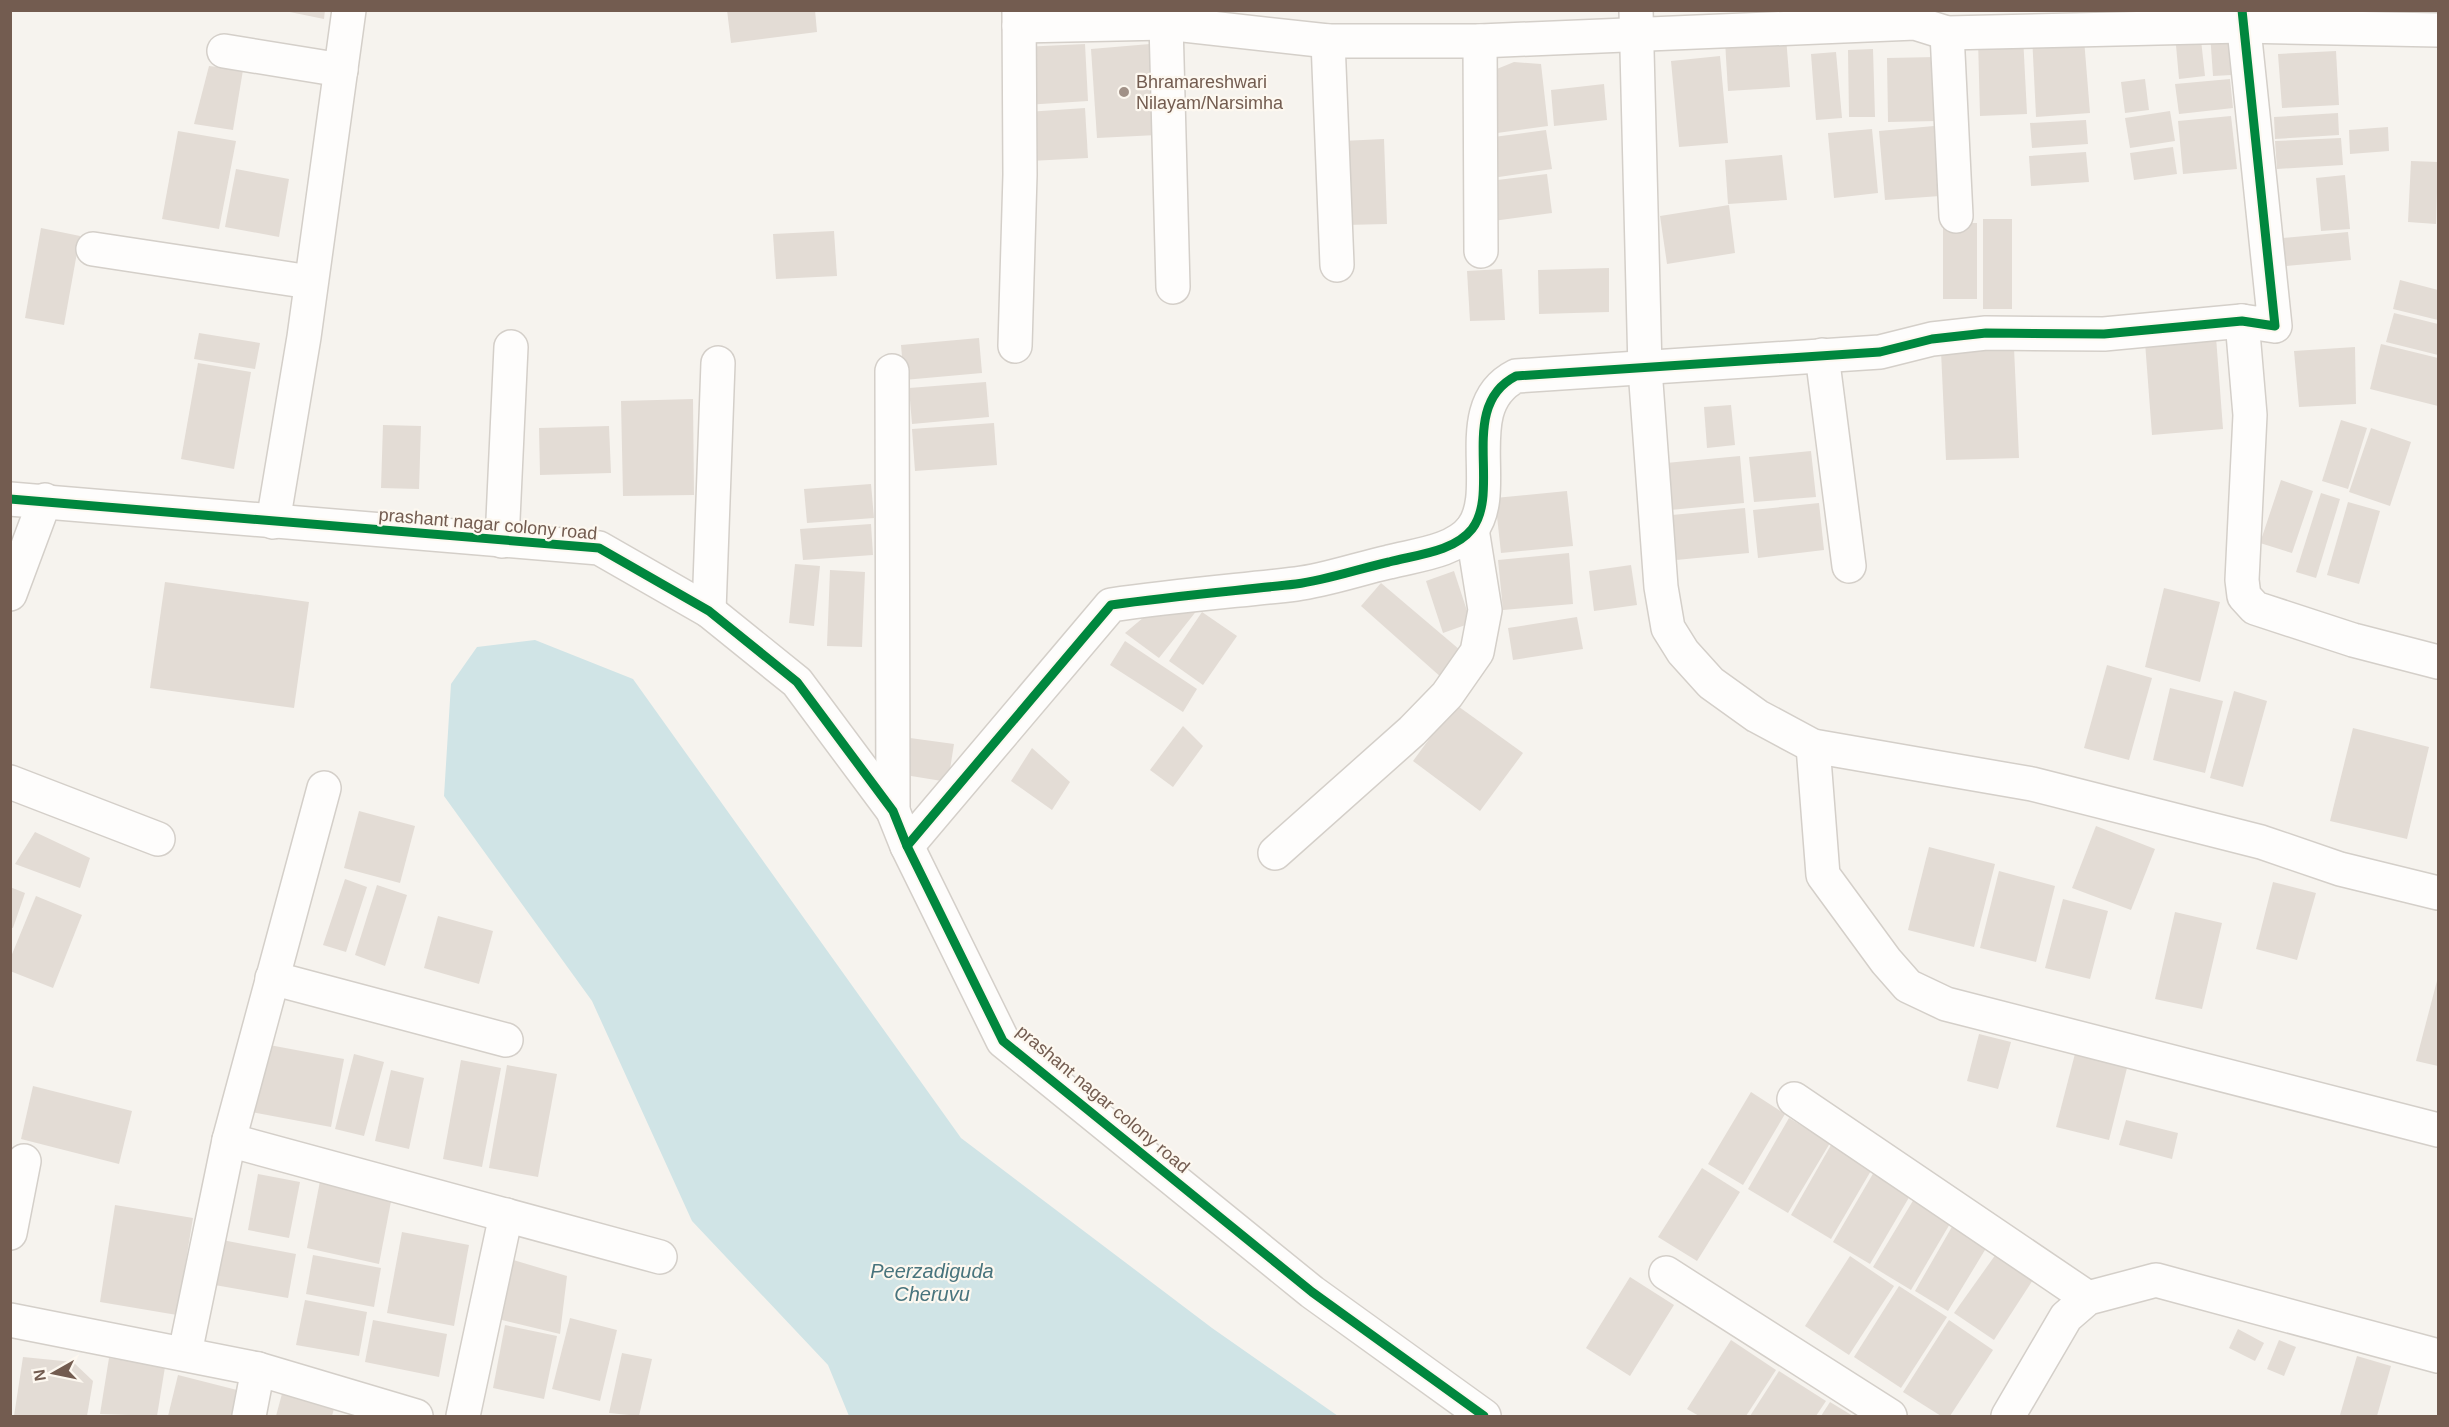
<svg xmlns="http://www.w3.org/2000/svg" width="2449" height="1427" font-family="Arial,sans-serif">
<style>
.water{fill:#d0e4e6}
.building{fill:#e3dcd5}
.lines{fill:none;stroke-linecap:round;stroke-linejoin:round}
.street-casing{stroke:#d4cfc9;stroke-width:36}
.street{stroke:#fefdfc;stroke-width:33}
.cycleway-casing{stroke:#fdf8f0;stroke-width:13}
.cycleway{stroke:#00873e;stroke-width:9}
.poi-dot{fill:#a19187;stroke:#fdf8f0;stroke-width:2}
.labels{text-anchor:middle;stroke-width:4.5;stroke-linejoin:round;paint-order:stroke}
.poi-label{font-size:18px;fill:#735c50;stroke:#fdf8f0;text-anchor:start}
.street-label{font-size:18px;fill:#735c50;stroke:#fdf8f0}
.water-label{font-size:20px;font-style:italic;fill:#48747d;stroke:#fdf8f0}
</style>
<rect width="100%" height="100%" fill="#f6f3ee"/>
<path class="water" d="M535,640l98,39 328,459 251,190 126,88h-489l-21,-51 -136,-144 -100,-220 -148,-205 7,-112 26,-37z"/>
<g class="building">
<path d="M280,10h45l-1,9z"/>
<path d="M727,10h88l2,22 -86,11z"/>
<path d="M2200,31l5,45 -26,3 -4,-45z"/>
<path d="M2229,31l3,44 -19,1 -3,-43z"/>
<path d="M2032,35l52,4 6,74 -54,4z"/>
<path d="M2023,36l4,78 -47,2 -2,-77z"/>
<path d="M1786,37l4,50 -62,4 -3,-50z"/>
<path d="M1085,44l3,57 -63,4 -3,-58z"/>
<path d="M1150,44l7,91 -60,3 -6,-89z"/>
<path d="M1873,49l2,68h-26l-1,-67z"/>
<path d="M2336,51l3,54 -57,3 -4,-54z"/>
<path d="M1836,52l6,66 -26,2 -5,-66z"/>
<path d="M1720,56l8,87 -49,4 -8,-86z"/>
<path d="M1936,57l1,64 -49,1 -1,-64z"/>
<path d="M1514,62l27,2 7,62 -58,8 2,-63z"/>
<path d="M209,66l34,4 -10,60 -39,-6z"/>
<path d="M2145,79l4,31 -24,3 -4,-31z"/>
<path d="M2230,79l3,29 -54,6 -4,-30z"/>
<path d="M1604,84l3,36 -53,6 -3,-36z"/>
<path d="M1085,108l3,50 -58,3 -3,-49z"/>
<path d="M2170,111l5,30 -45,7 -5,-30z"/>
<path d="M2338,113l1,22 -64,4 -1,-22z"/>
<path d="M2231,116l6,53 -54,5 -5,-53z"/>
<path d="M2086,120l2,24 -56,4 -2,-25z"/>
<path d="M1934,126l6,70 -55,4 -6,-69z"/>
<path d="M2388,127l1,24 -39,3 -1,-24z"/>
<path d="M1872,129l6,64 -44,5 -6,-65z"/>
<path d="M1546,130l6,39 -60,9 -6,-40z"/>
<path d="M178,131l58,10 -17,88 -57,-10z"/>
<path d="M2341,138l2,27 -66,4 -2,-28z"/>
<path d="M1384,139l3,85 -42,1 -3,-84z"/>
<path d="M2173,147l4,27 -43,6 -4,-27z"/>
<path d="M2086,152l3,30 -58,4 -2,-30z"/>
<path d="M1782,155l5,45 -59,4 -3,-44z"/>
<path d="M2411,161l27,1 -2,62 -28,-2z"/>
<path d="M236,169l53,10 -10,58 -54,-10z"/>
<path d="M1547,174l5,39 -59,8 -4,-40z"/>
<path d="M2345,175l5,54 -29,2 -5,-53z"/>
<path d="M1729,205l6,48 -68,11 -7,-48z"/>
<rect x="1983" y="219" width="29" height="90"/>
<rect x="1943" y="223" width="34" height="76"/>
<path d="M41,228l39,8 -16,89 -39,-7z"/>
<path d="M834,231l3,45 -61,3 -3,-45z"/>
<path d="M2348,232l3,28 -65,6 -3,-28z"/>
<path d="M1609,268v44l-70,2 -1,-44z"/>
<path d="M1502,269l3,51 -35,1 -3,-50z"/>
<path d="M2400,280l38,10v30l-45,-11z"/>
<path d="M2394,313l44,11v31l-52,-13z"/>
<path d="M199,333l61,10 -5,26 -61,-10z"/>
<path d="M2216,337l7,92 -71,6 -7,-93z"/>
<path d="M979,338l3,35 -78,7 -3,-35z"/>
<path d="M2381,344l57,14v48l-68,-17z"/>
<path d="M2355,347l1,57 -57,3 -5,-56z"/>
<path d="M2014,348l5,110 -73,2 -5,-109z"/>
<path d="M198,363l53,9 -17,97 -53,-10z"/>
<path d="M986,382l3,35 -77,7 -3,-36z"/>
<path d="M693,399l1,96 -71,1 -2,-95z"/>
<path d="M1731,405l4,40 -28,3 -3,-41z"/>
<path d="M2341,420l26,8 -19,61 -26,-8z"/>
<path d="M994,423l3,42 -82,6 -3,-42z"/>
<path d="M383,425l38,1 -2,63 -38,-1z"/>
<path d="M609,426l2,47 -71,2 -1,-47z"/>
<path d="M2371,428l40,14 -21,64 -41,-14z"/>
<path d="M1811,451l5,46 -62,5 -5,-45z"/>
<path d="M1740,456l4,47 -74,7 -4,-47z"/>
<path d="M2281,480l32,11 -21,62 -32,-10z"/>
<path d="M871,484l3,34 -67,5 -3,-34z"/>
<path d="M1567,491l6,55 -72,7 -6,-55z"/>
<path d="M2321,493l19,6 -24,79 -20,-6z"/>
<path d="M2348,502l32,9 -21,73 -32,-9z"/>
<path d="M1819,503l5,47 -66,8 -5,-48z"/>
<path d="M1745,508l4,45 -73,7 -4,-45z"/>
<path d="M871,524l2,31 -70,5 -3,-31z"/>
<path d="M1569,553l4,51 -70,6 -5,-50z"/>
<path d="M795,564l25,2 -6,60 -25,-3z"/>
<path d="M1631,565l6,40 -43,6 -5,-40z"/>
<path d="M830,570l35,2 -3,75 -35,-1z"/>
<path d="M1454,571l17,52 -28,10 -17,-52z"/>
<path d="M165,582l144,20 -15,106 -144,-20z"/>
<path d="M1381,583l79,67 -18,28 -81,-72z"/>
<path d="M2164,588l56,14 -20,80 -55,-15z"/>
<path d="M1198,609l-39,49 -34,-25 25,-21z"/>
<path d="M1202,612l35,24 -34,49 -34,-24z"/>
<path d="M1577,617l6,32 -70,11 -5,-32z"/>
<path d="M1125,641l72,48 -14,23 -73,-47z"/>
<path d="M2107,665l45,13 -23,82 -45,-12z"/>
<path d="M2170,688l53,13 -18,72 -52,-13z"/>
<path d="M2234,691l33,10 -24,86 -33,-9z"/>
<path d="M1455,704l68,49 -43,58 -67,-50z"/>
<path d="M1183,726l20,20 -30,41 -23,-17z"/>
<path d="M2353,728l76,19 -22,92 -77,-18z"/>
<path d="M910,738l44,6 -6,38 -43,-7z"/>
<path d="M1032,748l38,34 -18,28 -41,-29z"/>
<path d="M359,811l56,15 -15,57 -56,-15z"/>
<path d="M2096,826l59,23 -24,61 -59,-22z"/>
<path d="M35,832l55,26 -10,30 -65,-24z"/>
<path d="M1929,847l66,17 -21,83 -66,-17z"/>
<path d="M1999,871l56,15 -19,76 -56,-14z"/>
<path d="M345,879l22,8 -21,65 -23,-7z"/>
<path d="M2273,882l43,11 -19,67 -41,-11z"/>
<path d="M377,885l30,10 -22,71 -30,-11z"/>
<path d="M10,887l15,6 -12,35 -3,-1z"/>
<path d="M36,896l46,19 -29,73 -43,-17v-12z"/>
<path d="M2063,899l45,12 -18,68 -45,-11z"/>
<path d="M2175,912l47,11 -20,86 -47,-10z"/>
<path d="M438,916l55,15 -14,53 -55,-16z"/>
<path d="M2438,977v89l-22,-5z"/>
<path d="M1979,1034l32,8 -13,47 -31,-8z"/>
<path d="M264,1044l80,15 -13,68 -80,-15z"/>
<path d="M2077,1046l52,14 -20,80 -53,-13z"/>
<path d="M354,1054l30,8 -20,74 -29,-7z"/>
<path d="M461,1060l40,8 -19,99 -39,-8z"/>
<path d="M507,1065l50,9 -19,103 -49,-9z"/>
<path d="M391,1070l33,8 -15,71 -34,-8z"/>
<path d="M33,1086l99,25 -13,53 -98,-25z"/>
<path d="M1751,1092l34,22 -42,71 -35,-21z"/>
<path d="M1789,1118l41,25 -42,70 -40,-24z"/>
<path d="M2126,1120l52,13 -6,26 -53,-14z"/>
<path d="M1831,1145l41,24 -41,70 -40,-24z"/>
<path d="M1702,1168l38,24 -43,69 -39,-24z"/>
<path d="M1874,1172l37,22 -41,70 -37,-22z"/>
<path d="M258,1174l42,8 -11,56 -41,-8z"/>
<path d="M321,1176l72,15 -14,73 -72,-16z"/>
<path d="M1914,1199l37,23 -40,68 -38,-23z"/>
<path d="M115,1205l78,13 -16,97 -77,-13z"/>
<path d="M1953,1225l35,20 -40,66 -33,-20z"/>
<path d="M402,1232l67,13 -15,81 -67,-13z"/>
<path d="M217,1239l79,15 -8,44 -79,-14z"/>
<path d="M2001,1247l37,25 -44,68 -40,-27z"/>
<path d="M313,1255l68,13 -7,39 -68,-13z"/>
<path d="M1850,1256l44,30 -45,69 -44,-29z"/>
<path d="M510,1259l57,17 -7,58 -66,-16z"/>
<path d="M1630,1277l44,28 -44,71 -44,-28z"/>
<path d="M1899,1286l48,31 -46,71 -47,-31z"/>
<path d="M305,1300l62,12 -8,44 -63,-11z"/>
<path d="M570,1318l47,12 -17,71 -48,-12z"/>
<path d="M373,1320l74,14 -8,43 -74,-15z"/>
<path d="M1949,1320l44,30 -43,66h-9l-38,-24z"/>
<path d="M505,1325l52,11 -13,63 -51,-11z"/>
<path d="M2238,1329l26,14 -9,18 -26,-13z"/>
<path d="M1731,1340l45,30 -30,46h-47l-12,-7z"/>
<path d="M2279,1340l17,7 -12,29 -17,-7z"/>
<path d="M622,1353l30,6 -13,57 -30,-3z"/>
<path d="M2357,1356l34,10 -14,50 -37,-1z"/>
<path d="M23,1357l50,5 20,19 -6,35h-73z"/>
<path d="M109,1358l56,9 -8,49 -57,-2z"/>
<path d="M1779,1371l47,30 -10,15h-66z"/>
<path d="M178,1375l63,16 -7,25h-66z"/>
<path d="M283,1390l52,15 -3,11h-56z"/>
<path d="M1830,1402l23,14h-32z"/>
</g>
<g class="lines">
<g class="street-casing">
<g id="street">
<path d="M1636,10l9,359 16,218 7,41 15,24 28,31 46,33 56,30 219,38 229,58 79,27 98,24"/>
<path d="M1166,23l7,264"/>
<path d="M1019,26l147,-3 162,18h152l435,-18 32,10 295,-7 196,4"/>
<path d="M1947,33l9,183"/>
<path d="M1328,41l9,224"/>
<path d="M1480,41l1,210"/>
<path d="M224,51l117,19"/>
<path d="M93,249l217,33"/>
<path d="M2242,321l8,94 -8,165 2,16 11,12 98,32 85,22"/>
<path d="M1015,346l5,-171 -1,-165"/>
<path d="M1822,355l27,211"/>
<path d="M892,371l1,440"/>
<path d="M10,499l589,49 110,63 88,71 96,129 14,35 96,195 309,251 172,124"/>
<path d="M273,522l31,-185 45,-327"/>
<path d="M502,541l9,-194"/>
<path d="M10,594l35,-94"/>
<path d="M709,611l9,-248"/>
<path d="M1813,746l10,129 63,86 22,25 38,18 492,126"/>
<path d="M10,782l148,57"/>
<path d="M907,846l204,-241c62,-9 123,-14 185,-21 31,-4 62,-15 93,-22 26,-7 65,-10 83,-33 30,-39 -15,-123 44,-153l364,-24 52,-13 54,-6 118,1 138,-13 33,5 -33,-316"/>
<path d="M1275,853l137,-122 35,-36 30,-43 8,-42 -13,-81"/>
<path d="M272,978l234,62"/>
<path d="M1794,1099l294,199"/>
<path d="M229,1140l431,117"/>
<path d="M10,1233l14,-72"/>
<path d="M1666,1273l224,143"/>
<path d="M10,1320l248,49 158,47"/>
<path d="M185,1353l44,-213 95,-352"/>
<path d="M249,1416l9,-47"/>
<path d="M463,1416l43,-201"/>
<path d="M2008,1416l58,-99 22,-19 68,-18 282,76"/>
</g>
</g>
<use href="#street" class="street"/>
<g class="cycleway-casing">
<g id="cycleway">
<path d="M10,499l589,49 110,63 88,71 96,129 14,35 96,195 309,251 172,124"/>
<path d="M907,846l204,-241c62,-9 123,-14 185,-21 31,-4 62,-15 93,-22 26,-7 65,-10 83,-33 30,-39 -15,-123 44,-153l364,-24 52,-13 54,-6 118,1 138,-13 33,5 -33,-316"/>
</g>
</g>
<use href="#cycleway" class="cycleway"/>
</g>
<circle class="poi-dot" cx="1124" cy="92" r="6"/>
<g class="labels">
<g class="poi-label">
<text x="1136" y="88">Bhramareshwari<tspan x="1136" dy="21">Nilayam/Narsimha</tspan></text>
</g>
<g class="street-label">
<text transform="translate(488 524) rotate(5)" y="6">prashant nagar colony road</text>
<text transform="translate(1103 1099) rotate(40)" y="6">prashant nagar colony road</text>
</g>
<g class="water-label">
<text x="932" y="1278">Peerzadiguda<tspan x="932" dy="23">Cheruvu</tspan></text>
</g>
</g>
<rect width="2449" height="1427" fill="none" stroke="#735c50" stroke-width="24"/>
<g transform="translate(54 1373) rotate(261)" stroke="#fdf8f0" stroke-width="4.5" paint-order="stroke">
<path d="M0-4.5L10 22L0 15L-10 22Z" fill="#735c50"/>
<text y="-9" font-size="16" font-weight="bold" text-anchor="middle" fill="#735c50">N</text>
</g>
</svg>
